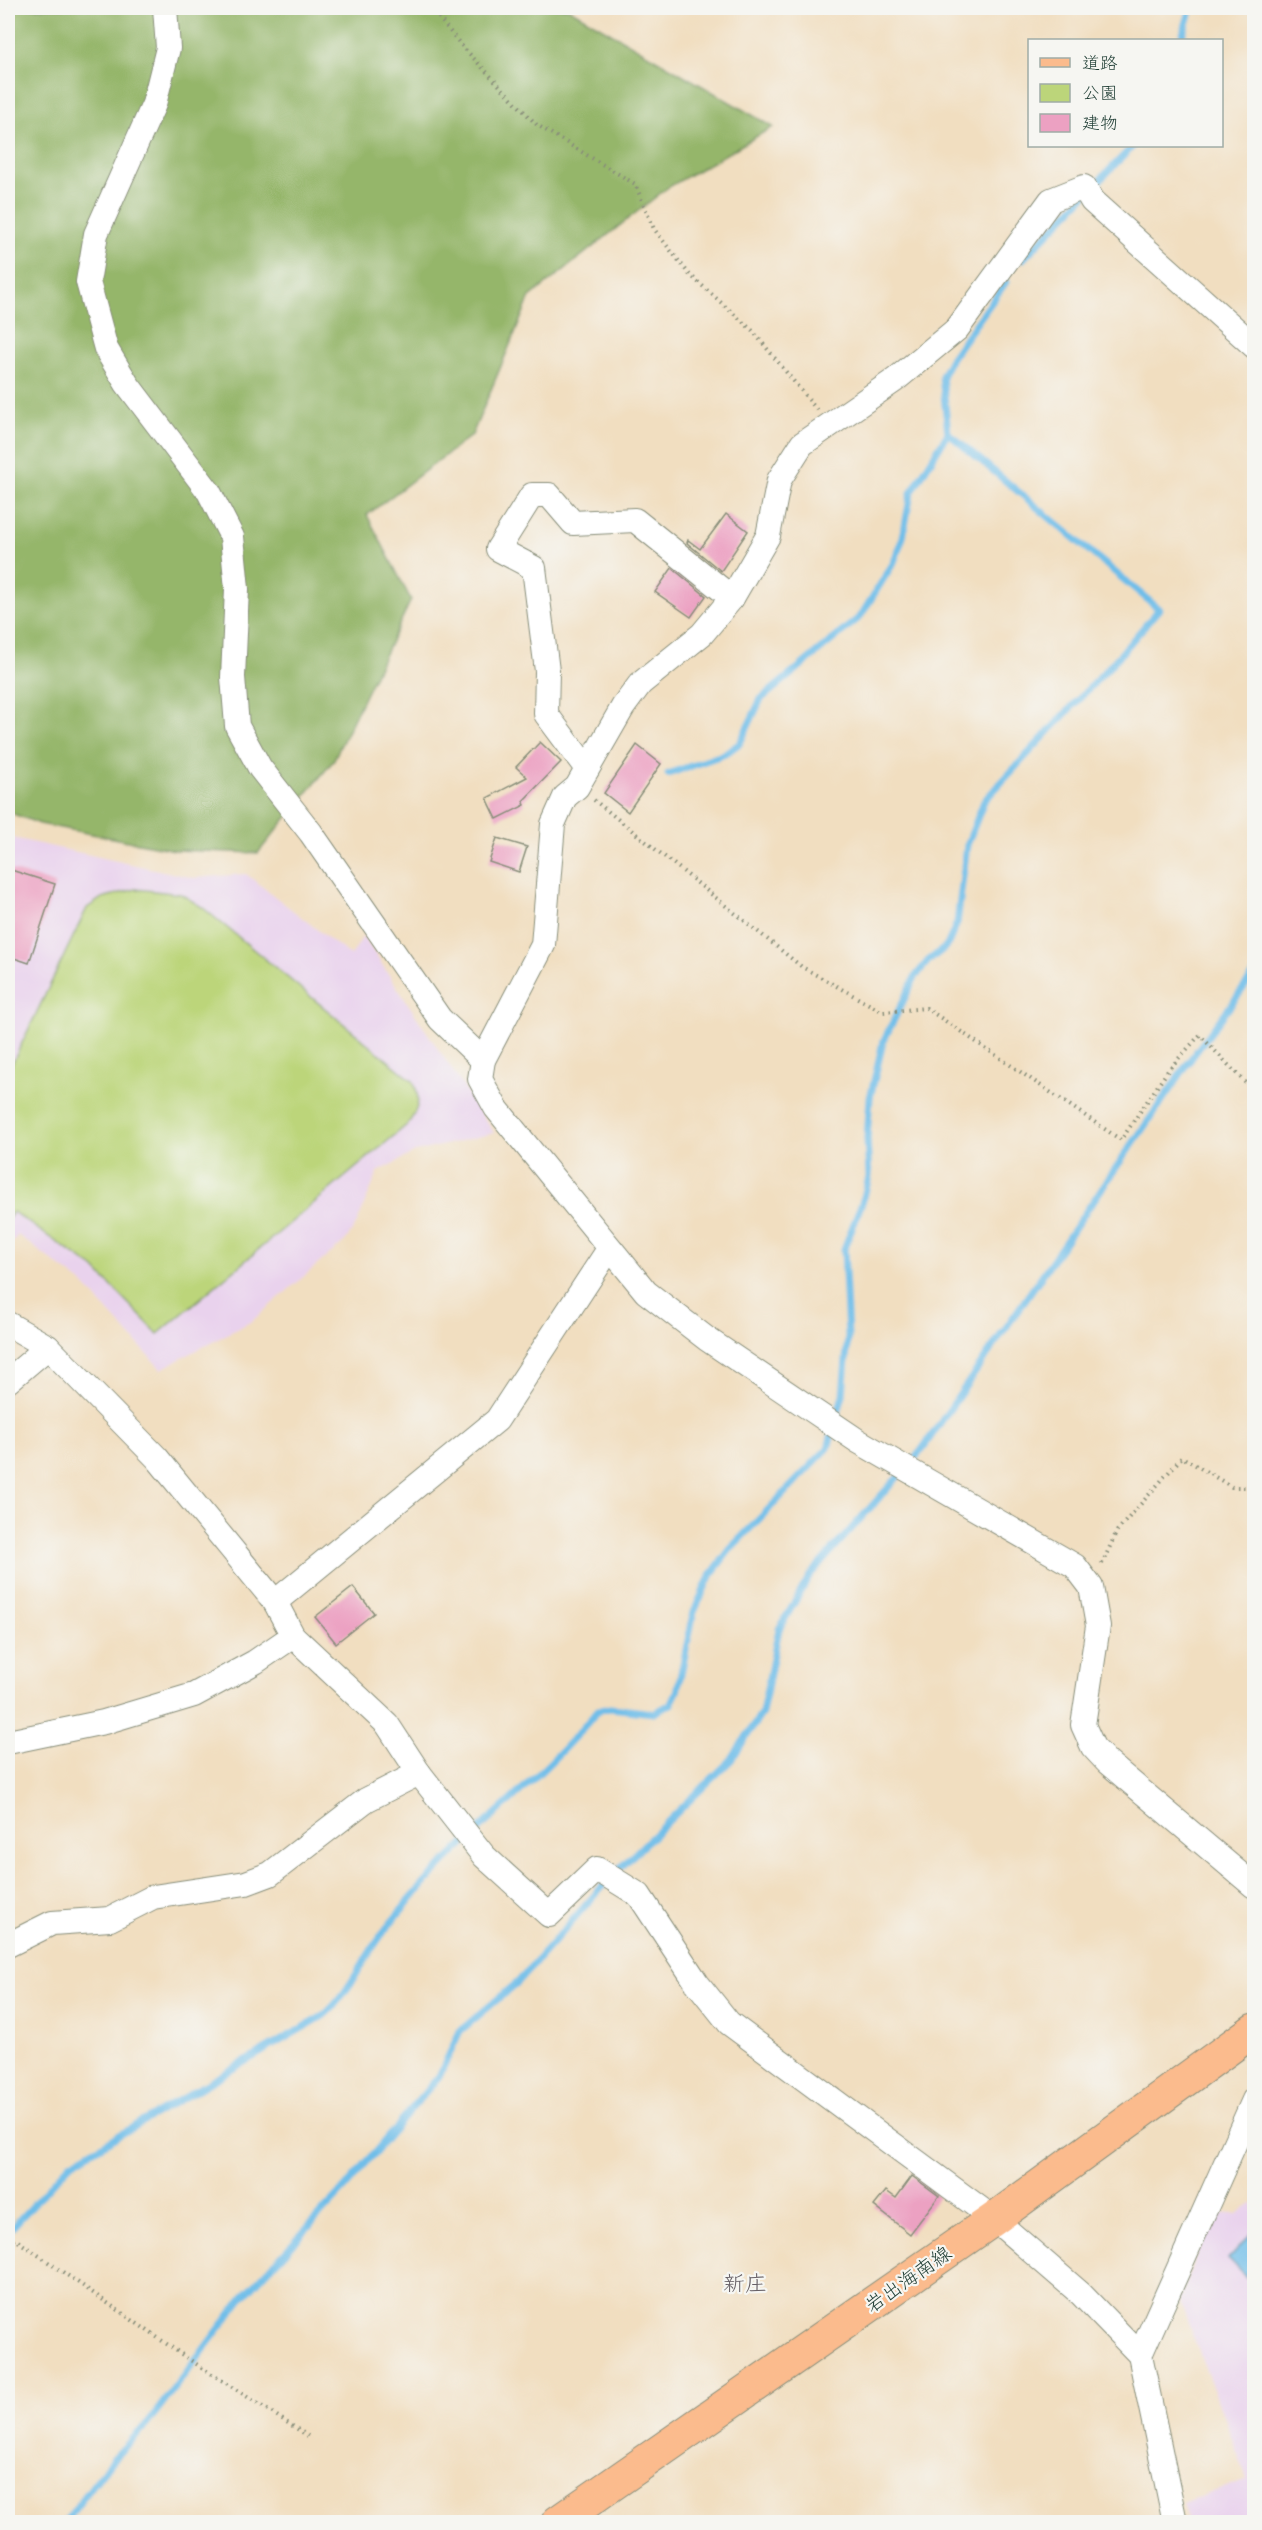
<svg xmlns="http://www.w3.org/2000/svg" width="1262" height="2530" font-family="Pangolin,'Klee One',sans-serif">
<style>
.built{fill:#e9d2ed}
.green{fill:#bcd57a;stroke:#6e8957;stroke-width:1.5}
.forest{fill:#95b66a;stroke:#5a7a4f;stroke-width:1.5}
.water{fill:#6fbee9;stroke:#477e8e;stroke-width:1.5}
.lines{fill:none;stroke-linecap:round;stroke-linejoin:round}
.stream{stroke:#6fbee9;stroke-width:7}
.building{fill:#eca1c2}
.street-casing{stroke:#888e7a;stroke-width:26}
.primary-casing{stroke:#888e7a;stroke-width:35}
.path{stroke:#888e7a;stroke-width:4;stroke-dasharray:1.5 4.5;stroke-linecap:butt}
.street{stroke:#fff;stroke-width:24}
.primary{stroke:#fbbb8d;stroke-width:33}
.labels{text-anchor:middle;stroke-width:4.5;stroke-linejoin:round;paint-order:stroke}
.street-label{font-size:20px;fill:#1f3d34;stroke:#f6f6f2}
.quarter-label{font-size:22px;fill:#676066;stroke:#f6f6f2}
</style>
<rect width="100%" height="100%" fill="#f6f6f2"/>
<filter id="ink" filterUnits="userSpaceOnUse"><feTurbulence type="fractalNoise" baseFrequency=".0167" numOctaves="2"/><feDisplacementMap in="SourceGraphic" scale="12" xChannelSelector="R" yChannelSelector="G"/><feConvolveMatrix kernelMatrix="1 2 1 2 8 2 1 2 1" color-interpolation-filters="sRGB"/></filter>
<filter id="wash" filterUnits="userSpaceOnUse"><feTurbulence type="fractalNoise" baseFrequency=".008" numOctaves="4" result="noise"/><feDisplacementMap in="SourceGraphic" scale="24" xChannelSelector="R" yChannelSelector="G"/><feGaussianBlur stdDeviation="1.35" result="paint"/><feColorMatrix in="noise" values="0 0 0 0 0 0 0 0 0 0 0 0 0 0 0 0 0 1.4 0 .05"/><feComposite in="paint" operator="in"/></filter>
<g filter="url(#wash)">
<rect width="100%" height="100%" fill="#f1dec0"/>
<g class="built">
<path d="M8,837l186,41 52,-4 105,82 12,-20 131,197 -79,19 -37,20 -23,55 -10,14 -93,80 -91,48 -78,-85 -65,-49 -10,12z"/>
<path d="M1254,2203v319h-66l-6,-18 65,-25 -67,-178 31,-88 26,1z"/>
</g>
<path class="green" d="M136,889l45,5 21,13 211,174c8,18 6,27 -5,43l-250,210 -64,-66 -81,-56 -5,6v-146l79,-164 15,-10z"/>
<path class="forest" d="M8,8h560l205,119 -106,61 -137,109 -58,138 -105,80 44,85 -78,161 -75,92 -83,-3 -135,-26 -32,-12z"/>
<path class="water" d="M1254,2231v-1v54l-26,-25z"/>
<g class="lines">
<g class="stream">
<path d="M1181,40l10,-32"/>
<path d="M1023,259l110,-113"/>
<path d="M668,774l57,-20 15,-11 21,-44 99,-82 34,-55 9,-25 8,-44 37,-60 -6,-57 10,-19 54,-75"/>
<path d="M615,1873l116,-113 31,-47 17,-84 32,-55 110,-123 272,-395 61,-82"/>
<path d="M8,2232l62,-68 253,-148c28,-23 42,-63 67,-92 21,-26 44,-52 68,-75 47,-45 99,-88 140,-139l12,-2 44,5 17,-9 6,-12 17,-80 16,-36 22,-29 96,-99 15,-53 5,-59 -4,-87 20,-52 5,-20 -2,-39 3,-40 13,-56 32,-65 13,-16 19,-15 10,-23 10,-78 17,-44 136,-146 39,-46 -211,-176"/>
<path d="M65,2522l48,-63 34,-35 97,-128 101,-108 94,-112 21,-45 58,-49 89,-101"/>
</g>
</g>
<g id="blocks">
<g class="building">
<path d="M726,514l22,17 -27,40 -34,-28 1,-3 12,9z"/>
<path d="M672,568l34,28 -15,21 -36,-25z"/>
<path d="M540,742l21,20 -38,39 2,4 -28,14 -10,-21 40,-21 -11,-10z"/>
<path d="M637,745l24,19 -33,48 -24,-19z"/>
<path d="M497,838l30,9 -8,25 -30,-10z"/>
<path d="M8,869l47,15 -26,79 -21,-7z"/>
<path d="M353,1587l21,26 -38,30 -21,-26z"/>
<path d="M912,2176l27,20 -29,38 -36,-28 12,-15 10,7z"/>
</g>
</g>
</g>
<g filter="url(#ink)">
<use href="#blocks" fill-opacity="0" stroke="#888e7a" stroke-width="1.5"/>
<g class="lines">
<g class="street-casing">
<g id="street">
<path d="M165,8l3,40 -14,56 -58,130 -8,48 18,67 21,35 82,108 23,45 5,52 -4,88 4,49 23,42 51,65 129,186 43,41"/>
<path d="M1254,346l-162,-145 -8,-14 -33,13 -94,129 -62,51 -93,64 -23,36 -11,56 -36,62 -30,36 -62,50 -17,23 -46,80 -12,10 -12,27 -10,121 -60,115 -3,19 16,29 150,184 61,47 151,102 217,125 16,21 7,39 -15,99 10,22 14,15 147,124"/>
<path d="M587,769l-41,-55 1,-43 -13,-103 -36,-19 34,-54h17l24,28 62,-3 97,78"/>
<path d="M8,1324l40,23 109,111 118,144 18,34 94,88 32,49 65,83 65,59 48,-46 42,26 58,88 32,40 265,196 87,75 59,61 35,167"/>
<path d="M8,1381l40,-34"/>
<path d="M275,1602l222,-182 112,-171"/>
<path d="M8,1742l96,-20 90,-27 61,-33 38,-26"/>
<path d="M8,1945l44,-22 58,-4 43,-22 93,-14 24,-9 96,-74 53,-27"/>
<path d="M1140,2355l114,-255"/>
</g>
</g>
<g class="primary-casing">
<path id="primary" d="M558,2522l436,-303 260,-189"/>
</g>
<g class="path">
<path d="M431,8l30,37 76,80 98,59 19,45 35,45 63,56 65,80"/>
<path d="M594,800l208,167 81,45 43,-4 195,132 48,-71 31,-34 54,57"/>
<path d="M1102,1564l15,-33 65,-74 50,30h22"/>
<path d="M8,2243l7,-4 172,119 121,78"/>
</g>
<use href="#street" class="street"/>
<use href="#primary" class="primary"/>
</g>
</g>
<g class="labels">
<g class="street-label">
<text transform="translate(908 2279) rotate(-35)" y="7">岩出海南線</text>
</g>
<g class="quarter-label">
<text x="745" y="2291">新庄</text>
</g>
</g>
<rect width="1262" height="2530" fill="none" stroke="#f6f6f2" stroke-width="30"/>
<rect x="1028" y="39" width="195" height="108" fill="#f6f6f2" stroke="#a0aca6" stroke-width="1.5"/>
<rect x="1040" y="58" width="30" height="9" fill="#fbbb8d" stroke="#a0aca6" stroke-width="1.5"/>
<text x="1082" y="69" font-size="18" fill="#1f3d34">道路</text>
<rect x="1040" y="84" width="30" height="18" fill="#bcd57a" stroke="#a0aca6" stroke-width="1.5"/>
<text x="1082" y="99" font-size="18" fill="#1f3d34">公園</text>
<rect x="1040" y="114" width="30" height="18" fill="#eca1c2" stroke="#a0aca6" stroke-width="1.5"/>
<text x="1082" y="129" font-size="18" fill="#1f3d34">建物</text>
</svg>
